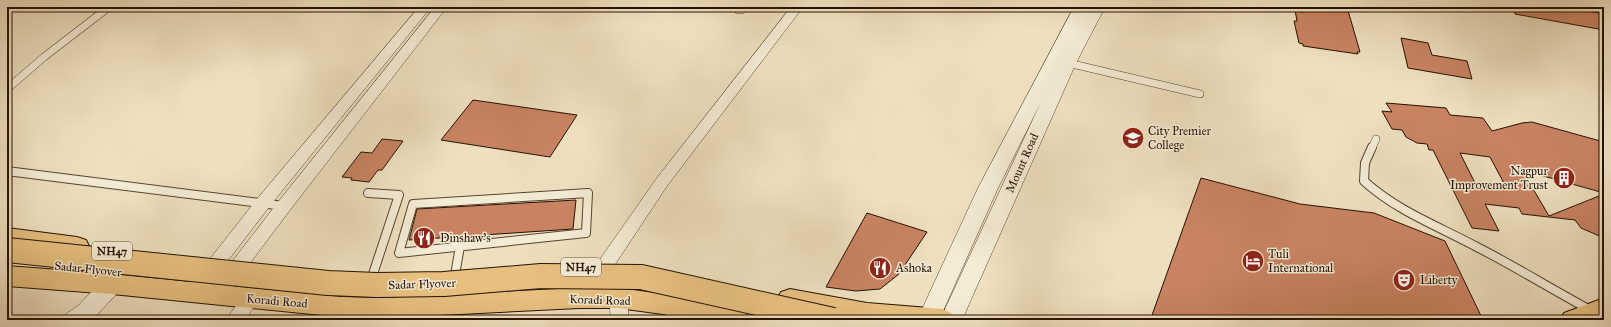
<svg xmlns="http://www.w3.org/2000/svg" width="1611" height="327" font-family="'IM FELL Great Primer',serif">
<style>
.building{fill:#c98363;stroke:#251000;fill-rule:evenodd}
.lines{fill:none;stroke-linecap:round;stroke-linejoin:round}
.service-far1-casing{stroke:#574430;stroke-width:8}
.service-casing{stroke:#574430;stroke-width:10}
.minor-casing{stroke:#574430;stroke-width:1}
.tertiary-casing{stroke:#574430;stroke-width:1}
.primary-casing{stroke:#251000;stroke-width:2}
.trunk-casing{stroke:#251000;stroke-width:2}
.service-far1{stroke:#f4ebd5;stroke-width:7}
.service{stroke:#f4ebd5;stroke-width:8}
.minor{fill:#f4ebd5;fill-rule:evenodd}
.tertiary{fill:#f4ebd5;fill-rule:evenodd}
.primary{fill:#e7c080;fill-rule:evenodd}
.trunk{fill:#e7c080;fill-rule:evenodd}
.trunk-bridge-casing{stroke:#251000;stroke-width:26;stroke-linecap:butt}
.trunk-bridge{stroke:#e7c080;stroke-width:24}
.labels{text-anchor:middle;stroke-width:3;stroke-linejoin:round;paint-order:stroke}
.shield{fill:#f4ebd5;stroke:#635240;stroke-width:1}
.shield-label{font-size:11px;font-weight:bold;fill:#251000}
.poi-label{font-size:12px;fill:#251000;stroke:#f4ebd5;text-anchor:start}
.street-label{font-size:12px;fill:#251000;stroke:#f4ebd5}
</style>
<rect width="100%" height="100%" fill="#eee0bf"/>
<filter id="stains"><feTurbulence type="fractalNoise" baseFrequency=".005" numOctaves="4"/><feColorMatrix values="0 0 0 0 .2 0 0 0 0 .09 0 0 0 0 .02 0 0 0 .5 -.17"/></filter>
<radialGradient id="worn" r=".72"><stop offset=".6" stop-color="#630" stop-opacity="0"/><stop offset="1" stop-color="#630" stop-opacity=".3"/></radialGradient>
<g class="building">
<path d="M1302,7h45l13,45h-3l1,2 -55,-8v-2l-4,-1 -5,-22h3l-2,-11 8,2z"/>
<path d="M1515,7h48l41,7v16l-89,-16z"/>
<path d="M1401,38l27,5 4,12 35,6 5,18 -64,-11z"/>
<path d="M473,100l104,15 -27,42 -109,-17z"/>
<path d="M1386,103l60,5 4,7 33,3 9,13 30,-8 10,-1 72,20v51l-82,-23 27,46 55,-22v44l-23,-10 -6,-8 -53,-6 -3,-6 -34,-4 14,27 -27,-3 -39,-78h-4l-2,-6 -10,-1 -11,-6 -4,-7 -10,-1 -10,-18 10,1zM1460,153l30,4 17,32 -31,-4z"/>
<path d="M382,139l21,2 -21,29h-4l-9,12 -18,-2 1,-2 -10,-1 19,-25 11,1z"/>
<path d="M1201,178l99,26 74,9 71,28 38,79h-215l-117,-2z"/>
<path d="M576,200l-3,29 -164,11 8,-31z"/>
<path d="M867,213l60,19 -28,42 -19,15 -24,2 -30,-4z"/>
</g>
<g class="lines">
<g class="service-far1-casing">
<g id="service-far1">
<path d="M1068,63l132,31"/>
<path d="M7,89l37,-32 65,-50"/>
<path d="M1372,148l4,-9"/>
</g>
</g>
<g class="service-casing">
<g id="service">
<path d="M1372,147l-7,16 -1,18c33,30 74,45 113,66 39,20 76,43 115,64"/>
<path d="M7,171l277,35"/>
<path d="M368,193l31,2 -27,82"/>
<path d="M588,193l-2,40 -187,20 14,-49z"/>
<path d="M455,275l5,-29"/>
</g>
</g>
<g class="minor-casing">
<g id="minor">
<path d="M419,7h12l-162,200 -69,90 -6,2 -6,-2 -3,-5 3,-5 69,-88z"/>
<path d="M435,7h12l-157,203 -67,89 -6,2 -6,-2 -3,-5 3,-5 67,-87z"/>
<path d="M734,7h12l-2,6h-8z"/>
<path d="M791,7h12l-136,179 -57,86 -6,1 -6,-1 -2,-5 2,-5 59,-84z"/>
<path d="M618,291l6,2 3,5 2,22h-18l-2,-22 3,-5z"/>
<path d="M250,292l6,2 3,5 -14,21h-19l18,-26z"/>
</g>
</g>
<g class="tertiary-casing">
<g id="tertiary">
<path d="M1074,7h31l-29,56 -114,257h-22l101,-218 -43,86 -59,132h-22l61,-132z"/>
<path d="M112,276l8,2 3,6 -3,6 -25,27 -4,3h-28l3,-6 13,-9 25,-27z"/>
</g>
</g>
<g class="primary-casing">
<g id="primary">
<path d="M7,228l70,9 9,3 3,6 -3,6 -9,3 -70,-9z"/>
<path d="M7,266l105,8 230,23 38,1 199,-10h39l45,6 74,15 9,4 4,7h-61l-26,-6 -45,-6h-39l-199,10 -38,-1 -230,-23 -105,-8z"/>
<path d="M790,289l77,14 75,6 9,4 4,7h-106l-59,-11 -9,-3 -4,-7 4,-7z"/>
</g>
</g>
<g class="trunk-casing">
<path id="trunk" d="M1604,298v21l-44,1 4,-7z"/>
</g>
<use href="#service-far1" class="service-far1"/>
<use href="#service" class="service"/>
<use href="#minor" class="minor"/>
<use href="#tertiary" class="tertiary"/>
<use href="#primary" class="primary"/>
<use href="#trunk" class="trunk"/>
<g class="trunk-bridge-casing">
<path id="trunk-bridge" d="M7,250l321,33 49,2 67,-1 97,-8 100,1 192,43"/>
</g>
<use href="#trunk-bridge" class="trunk-bridge"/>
</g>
<defs>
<g id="university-disc" transform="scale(1.15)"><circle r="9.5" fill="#8f2418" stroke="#f4ebd5"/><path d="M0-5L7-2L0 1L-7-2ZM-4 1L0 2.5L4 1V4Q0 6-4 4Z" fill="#fff"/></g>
<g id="building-disc" transform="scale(1.15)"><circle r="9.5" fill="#8f2418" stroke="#f4ebd5"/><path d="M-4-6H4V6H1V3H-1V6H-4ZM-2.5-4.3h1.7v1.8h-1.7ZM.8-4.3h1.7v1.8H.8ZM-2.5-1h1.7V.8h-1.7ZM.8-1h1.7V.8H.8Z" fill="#fff"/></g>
<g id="restaurant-disc" transform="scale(1.15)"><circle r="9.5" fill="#8f2418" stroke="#f4ebd5"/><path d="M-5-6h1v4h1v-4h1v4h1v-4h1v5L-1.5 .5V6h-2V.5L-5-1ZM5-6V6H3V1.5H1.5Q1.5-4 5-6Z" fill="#fff"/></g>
<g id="hotel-disc" transform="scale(1.15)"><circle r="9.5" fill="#8f2418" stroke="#f4ebd5"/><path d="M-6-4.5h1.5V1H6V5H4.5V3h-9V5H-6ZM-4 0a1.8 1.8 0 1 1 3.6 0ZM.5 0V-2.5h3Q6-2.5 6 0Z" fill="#fff"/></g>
<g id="theatre-disc" transform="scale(1.15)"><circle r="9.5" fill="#8f2418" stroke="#f4ebd5"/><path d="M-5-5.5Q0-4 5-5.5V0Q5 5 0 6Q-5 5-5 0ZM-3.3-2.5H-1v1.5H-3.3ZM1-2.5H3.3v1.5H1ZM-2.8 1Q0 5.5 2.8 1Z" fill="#fff"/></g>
</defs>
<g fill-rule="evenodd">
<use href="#university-disc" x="1133" y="138"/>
<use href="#building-disc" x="1564" y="178"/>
<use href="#restaurant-disc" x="424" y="238"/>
<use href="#hotel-disc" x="1253" y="261"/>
<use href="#restaurant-disc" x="880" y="268"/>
<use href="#theatre-disc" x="1404" y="280"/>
</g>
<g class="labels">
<g class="shield">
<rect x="92" y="242" width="40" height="18" rx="3"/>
<rect x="561" y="258" width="40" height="18" rx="3"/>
</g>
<g class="shield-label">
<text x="112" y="255">NH47</text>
<text x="581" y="271">NH47</text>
</g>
<g class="poi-label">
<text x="1148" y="135">City Premier<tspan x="1148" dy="14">College</tspan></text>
<text x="1548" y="175" text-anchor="end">Nagpur<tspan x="1548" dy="14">Improvement Trust</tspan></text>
<text x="440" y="242">Dinshaw's</text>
<text x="1268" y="258">Tuli<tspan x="1268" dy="14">International</tspan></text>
<text x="896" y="272">Ashoka</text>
<text x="1420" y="284">Liberty</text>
</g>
<g class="street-label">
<text transform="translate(1022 163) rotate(-66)" y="4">Mount Road</text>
<text transform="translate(88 269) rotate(6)" y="4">Sadar Flyover</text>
<text transform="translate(422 284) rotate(-2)" y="4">Sadar Flyover</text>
<text transform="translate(600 300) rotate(2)" y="4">Koradi Road</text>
<text transform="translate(277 301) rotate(5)" y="4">Koradi Road</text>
</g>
</g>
<rect width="1611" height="327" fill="none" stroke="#eee0bf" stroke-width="24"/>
<rect x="8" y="8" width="1595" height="311" fill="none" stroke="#251000" stroke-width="2"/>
<rect x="12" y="12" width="1587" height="303" fill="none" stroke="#251000"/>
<rect width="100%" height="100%" filter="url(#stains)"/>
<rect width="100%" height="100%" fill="url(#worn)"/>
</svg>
